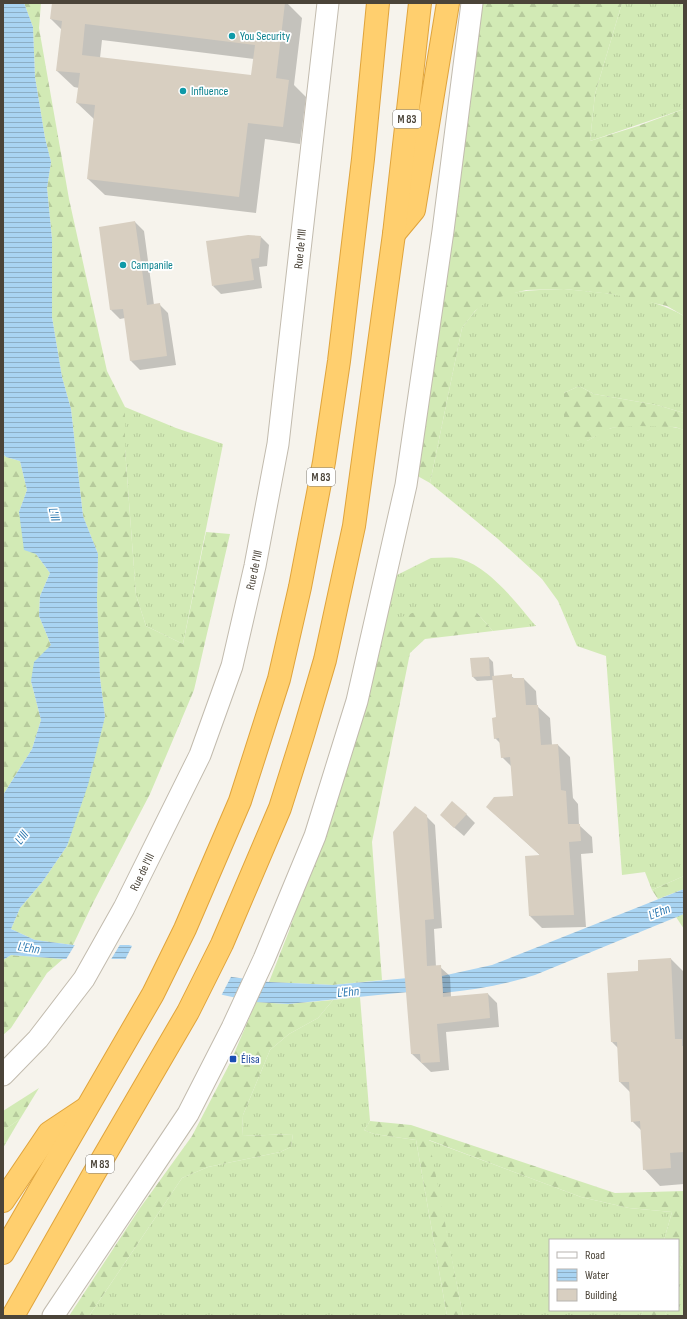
<svg xmlns="http://www.w3.org/2000/svg" width="687" height="1319" font-family="'Sofia Sans Condensed',sans-serif">
<style>
.grass{fill:url(#grass-tufts)}
.forest{fill:url(#forest-firs)}
.water{fill:url(#water-rules)}
.pier{fill:#f6f3ec}
.shadow{fill:#0003;fill-rule:evenodd}
.building{fill:#d8cfc1;fill-rule:evenodd}
.lines{fill:none;stroke-linecap:round;stroke-linejoin:round}
.street-casing{stroke:#c2bbae;stroke-width:23}
.highway-casing{stroke:#e0a43c;stroke-width:24}
.street{stroke:#fff;stroke-width:21}
.highway{stroke:#ffcf6e;stroke-width:22}
.culture-dot{fill:#0f9aa8;stroke:#fff;stroke-width:1.5}
.transit-dot{fill:#1a4fb4;stroke:#fff;stroke-width:1.5}
.labels{text-anchor:middle;stroke-width:3.5;stroke-linejoin:round;paint-order:stroke}
.shield{fill:#fff;stroke:#817c74;stroke-width:1}
.shield-label{font-size:11px;font-weight:bold;fill:#4b4439}
.culture-label{font-size:12px;fill:#0d838f;stroke:#fff;text-anchor:start}
.street-label{font-size:12px;fill:#4b4439;stroke:#fff}
.transit-label{font-size:12px;fill:#164399;stroke:#fff;text-anchor:start}
.water-label{font-size:13px;font-style:italic;fill:#2e7ab2;stroke:#fff}
</style>
<defs>
<pattern id="grass-tufts" width="24" height="20" patternUnits="userSpaceOnUse"><rect width="24" height="20" fill="#d2eab5"/><path d="M3 7l-1-3M5 7V3M7 7l1-3M15 17l-1-3M17 17v-4M19 17l1-3" fill="none" stroke="#b6ca9c"/></pattern>
<pattern id="forest-firs" width="22" height="20" patternUnits="userSpaceOnUse"><rect width="22" height="20" fill="#d2eab5"/><path d="M5 1l3.5 6h-7zM16 11l3.5 6h-7z" fill="#b6ca9c"/></pattern>
<pattern id="water-rules" width="6" height="5" patternUnits="userSpaceOnUse"><rect width="6" height="5" fill="#a9d4f2"/><path d="M0 2.5h6" fill="none" stroke="#8caec5"/></pattern>
</defs>
<rect width="100%" height="100%" fill="#f6f3ec"/>
<g class="grass">
<path d="M622,3h62v106l-94,32 5,-47z"/>
<path d="M564,289c40,4 84,6 120,27v97l-27,-8 -63,-11 -15,-8 -15,7v26l23,22c8,-4 17,-12 25,-13 22,-4 51,-5 72,2v446l-32,14 -7,-18 -23,3 -16,-219 -29,-10 -19,-45 -16,-22 -44,-40 -68,-56 32,-155c8,-10 16,-23 28,-29 23,-9 49,-9 74,-10z"/>
<path d="M125,407l51,21 47,16 -40,200 -37,-18 -10,-31 -11,-146z"/>
<path d="M431,558c8,0 17,-1 25,0 32,6 60,45 80,68l-43,5 -16,-18 -94,12 12,-49z"/>
<path d="M360,997l10,124 -6,9 10,4 42,6 31,176h-358l93,-138 26,-11 72,-15 11,-5 2,-13 -51,2 1,-21 27,-65 19,-16 29,-16 15,-18z"/>
<path d="M20,1119l-17,29v-17z"/>
<path d="M428,1140l153,57 48,11 43,4 -8,28h-114v70h93l-2,6h-178z"/>
<path d="M684,1257v59h-19l2,-6h11v-35z"/>
</g>
<g class="forest">
<path d="M24,3h17l-2,25 30,171 38,172 18,36v42l11,146 10,31 37,18 23,-112 24,2 -36,156 -44,104 -57,109 -20,42 -38,-5 -24,-11 9,-21 23,-27 24,-35 38,-129 -5,-39 -3,-78 1,-46 -15,-38 -12,-107 -9,-32 -10,-60v-78l-5,-51 4,-26 -6,-24 -10,-61 -2,-50z"/>
<path d="M477,3h145l-27,91 -5,47 48,-15 46,-17v207l-17,-10 -55,-12 -48,-5 -38,1 -37,10 -14,11 -13,17 -32,155 -16,-9z"/>
<path d="M579,386l15,8 63,11 27,8v17l-9,-3 -37,-1 -27,2 -24,13 -17,-1 -6,-21v-26z"/>
<path d="M3,454l3,3 14,4 7,29 -8,22 17,42 14,19 -10,23 -1,20 12,29 -20,36 10,39 -9,29 -29,46z"/>
<path d="M444,609l33,4 16,18 -68,8 -15,14 -38,189 10,138 -49,5 -64,-3 20,-51 51,-152 43,-154 29,-12z"/>
<path d="M684,876v13l-26,10 -6,-9z"/>
<path d="M684,914v15l-8,-12z"/>
<path d="M11,955l52,4 -16,14 -36,55 -8,7v-75z"/>
<path d="M333,1000l-15,18 -29,16 -19,16 -27,65 -1,21 51,-2 -2,13 -11,5 -72,15 -26,11 -93,138h-20l71,-108 52,-72 38,-73 26,-61 32,2z"/>
<path d="M39,1088l-19,31 -17,12v-20z"/>
<path d="M370,1121l41,4 204,68 69,-2v66l-6,18v-35h-14l8,-28 -43,-4 -48,-11 -152,-57 34,176h-16l-31,-176 -42,-6 -10,-4z"/>
<path d="M643,1310h24l-2,6h-24z"/>
</g>
<g class="water">
<path d="M3,3h21l9,24 2,50 10,61 6,24 -4,26 5,51v78l10,60 9,32 12,107 15,38 -1,46 3,78 5,39 -17,68 -21,61 -24,35 -23,27 -9,21 24,11 38,5h56l103,32 37,5 64,3 75,-7v14l-120,12 -32,-2 -33,-7 -99,-36h-61l-52,-4 -8,5v-165l29,-46 9,-29 -10,-39 3,-19 17,-17 -12,-29 1,-20 10,-23 -14,-19 -12,-4 -5,-38 8,-22 -7,-29 -14,-4 -3,-3z"/>
<path d="M684,889v25l-149,61c-31,10 -61,15 -92,18l-1,-17 50,-11z"/>
</g>
<g class="pier">
<path d="M76,943h45l-11,18h-45z"/>
<path d="M133,944l99,31 -11,21 -97,-34z"/>
</g>
<g class="shadow">
<path d="M53,3h234l15,15 -8,67 12,12 -6,47 -35,-5 -9,74 -151,-18 -17,-16 7,-59 -18,-17 2,-15 -5,-1 -17,-16 5,-41 -11,-11zM102,40l152,19 -2,17 -152,-18z"/>
<path d="M135,222l9,9 10,74 5,-1 9,9 8,52 -36,5 -9,-9 -6,-43 -5,1 -9,-9z"/>
<path d="M261,237l8,8 -2,21 -8,1 3,21 -41,6 -8,-8z"/>
<path d="M489,658l4,4 1,15 17,-1 4,3h9l12,12 1,15 13,12 2,27h6l12,12 3,41 5,6 1,21 13,12 1,16 -12,1 5,73 -44,1 -12,-12 -4,-59 15,-1 -54,-49 27,-10 -2,-30 -10,-10 -1,-13 -6,-6 2,-20 -4,-38 -16,1 -4,-4z"/>
<path d="M466,814l9,9 -11,13 -14,-12z"/>
<path d="M426,816l9,9 7,103 -8,1 2,38h4l10,9 1,21 37,-3 9,9 2,24 -53,5 3,38 -18,2 -19,-18z"/>
<path d="M671,959l13,13v212l-24,2 -16,-17 -2,-38 -10,-10 -2,-29 -10,-10 -2,-34 -6,-6 27,-70z"/>
</g>
<g class="building">
<path d="M52,3h233l-9,75 13,2 -6,47 -35,-4 -9,74 -152,-18 8,-74 -19,-2 4,-30 -24,-2 6,-50 -12,-2zM85,24l170,21 -4,30 -169,-20z"/>
<path d="M135,221l12,84 13,-2 7,53 -37,5 -7,-52 -13,1 -11,-83z"/>
<path d="M248,235l13,1 -2,22 -8,1 3,21 -42,6 -6,-45z"/>
<path d="M489,657l1,19 -18,1 -2,-19z"/>
<path d="M512,674v4h12l2,27h12l3,40 17,-1 3,46 5,1 2,33h12l1,17 -12,1 5,73 -45,1 -4,-60 15,-1 -54,-48 8,-10 19,-1 -3,-39 -9,1 -2,-20 -5,1 -2,-21 4,-1 -4,-41z"/>
<path d="M452,801l15,13 -13,14 -14,-13z"/>
<path d="M415,806l12,9 7,104 -9,1 2,46 14,-1 2,32 45,-4 2,25 -53,6 3,38 -19,1 -1,-9h-9l-18,-222z"/>
<path d="M671,958l4,81h7v7h2v106l-14,1 1,15 -28,2 -3,-49 -9,1 -2,-40h-10l-2,-40h-6l-4,-69 31,-2v-11z"/>
</g>
<g class="lines">
<g class="street-casing">
<g id="street">
<path d="M3,1075l35,-36 46,-60 40,-71 76,-153 32,-89 23,-100 23,-122 50,-441"/>
<path d="M53,1316l135,-202 44,-86 32,-69 51,-123 42,-135 49,-216 37,-254 29,-228"/>
</g>
</g>
<g class="highway-casing">
<g id="highway">
<path d="M394,234l20,-24 34,-207"/>
<path d="M3,1201l46,-68 36,-24"/>
<path d="M3,1253l150,-259 32,-65 55,-128 39,-122 21,-92 24,-125 15,-101 24,-202 15,-156"/>
<path d="M13,1316l79,-139 96,-165 34,-68 58,-136 23,-73 22,-75 29,-134 40,-292 26,-231"/>
</g>
</g>
<use href="#street" class="street"/>
<use href="#highway" class="highway"/>
</g>
<g class="culture-dot">
<circle cx="232" cy="36" r="4"/>
<circle cx="183" cy="91" r="4"/>
<circle cx="123" cy="265" r="4"/>
</g>
<rect class="transit-dot" x="229" y="1055" width="8" height="8" rx="2"/>
<g class="labels">
<g class="shield">
<rect x="393" y="110" width="28" height="18" rx="3"/>
<rect x="307" y="468" width="28" height="18" rx="3"/>
<rect x="86" y="1155" width="28" height="18" rx="3"/>
</g>
<g class="shield-label">
<text x="407" y="123">M 83</text>
<text x="321" y="481">M 83</text>
<text x="100" y="1168">M 83</text>
</g>
<g class="culture-label">
<text x="240" y="40">You Security</text>
<text x="191" y="95">Influence</text>
<text x="131" y="269">Campanile</text>
</g>
<g class="street-label">
<text transform="translate(300 249) rotate(-84)" y="4">Rue de l'Ill</text>
<text transform="translate(254 570) rotate(-78)" y="4">Rue de l'Ill</text>
<text transform="translate(142 872) rotate(-64)" y="4">Rue de l'Ill</text>
</g>
<g class="transit-label">
<text x="241" y="1063">Élisa</text>
</g>
<g class="water-label">
<text transform="translate(55 514) rotate(79)" y="5">L'Ill</text>
<text transform="translate(21 837) rotate(-52)" y="5">L'Ill</text>
<text transform="translate(659 911) rotate(-21)" y="5">L'Ehn</text>
<text transform="translate(29 947) rotate(9)" y="5">L'Ehn</text>
<text transform="translate(348 991) rotate(-5)" y="5">L'Ehn</text>
</g>
</g>
<rect width="687" height="1319" fill="none" stroke="#4b4439" stroke-width="8"/>
<rect x="549" y="1239" width="130" height="72" fill="#ffffff" stroke="#b7b4b0"/>
<rect x="557" y="1252" width="20" height="6" fill="#ffffff" stroke="#b7b4b0"/>
<text x="585" y="1259" font-size="12" fill="#4b4439">Road</text>
<rect x="557" y="1269" width="20" height="12" fill="url(#water-rules)" stroke="#b7b4b0"/>
<text x="585" y="1279" font-size="12" fill="#4b4439">Water</text>
<rect x="557" y="1289" width="20" height="12" fill="#d8cfc1" stroke="#b7b4b0"/>
<text x="585" y="1299" font-size="12" fill="#4b4439">Building</text>
</svg>
